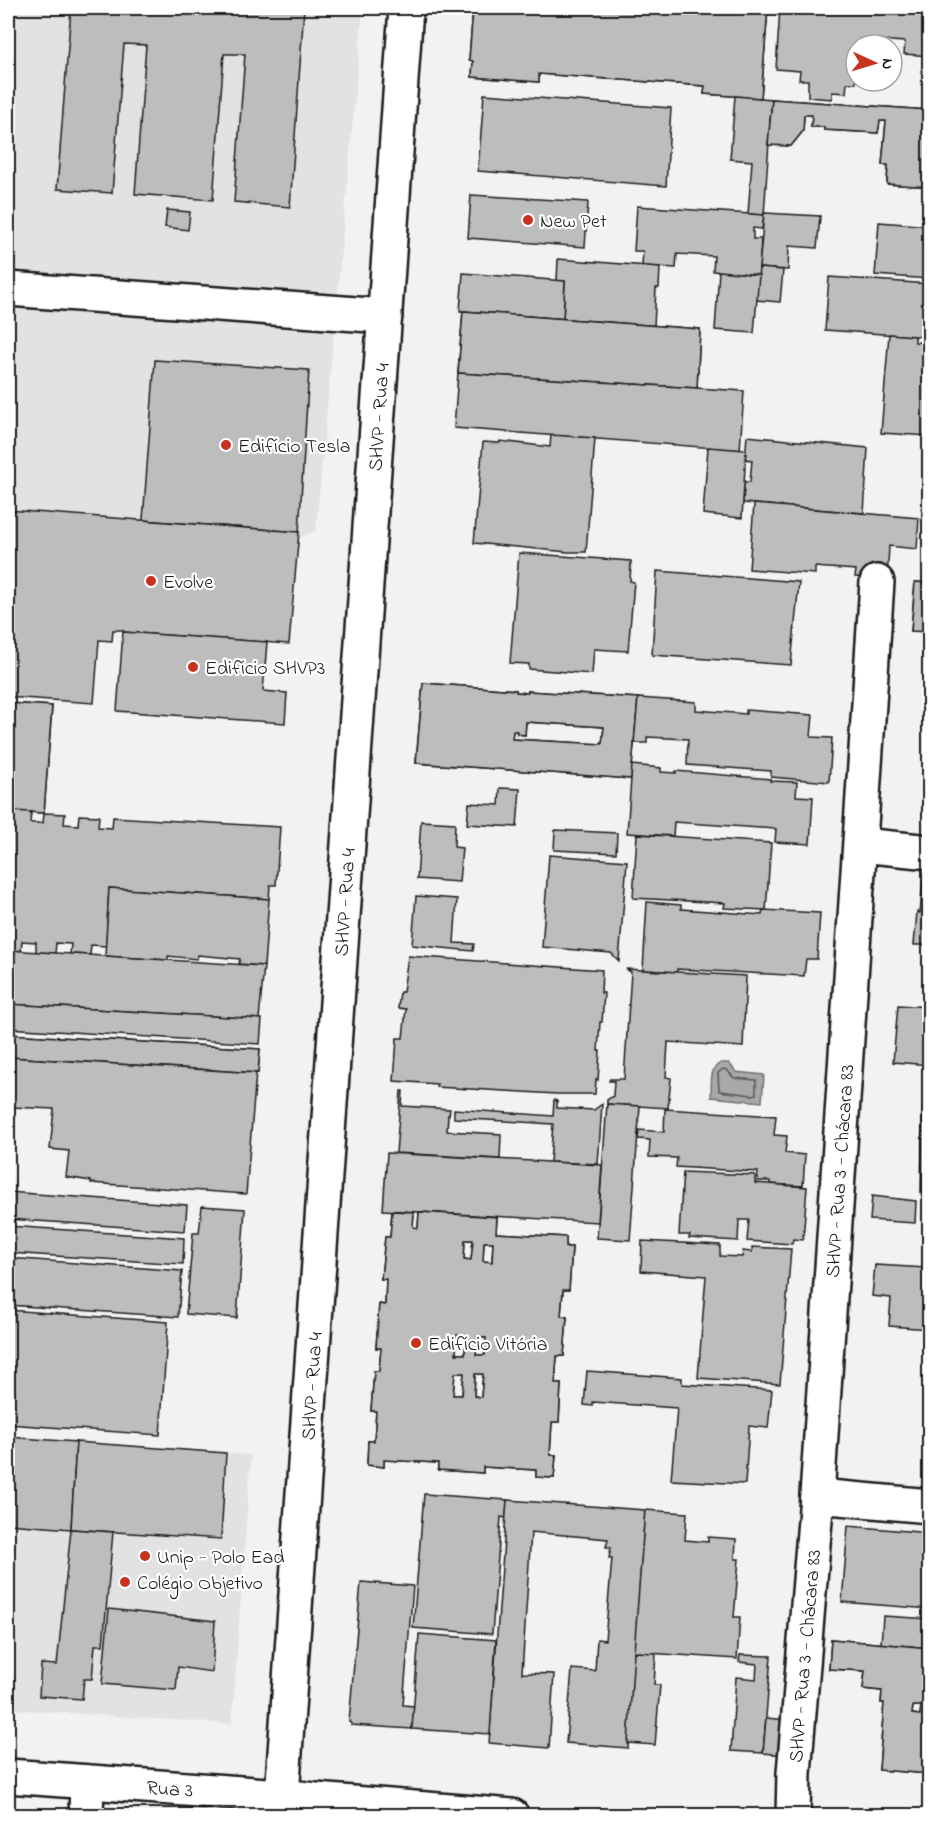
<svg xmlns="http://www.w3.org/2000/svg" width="937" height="1823" font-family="'Indie Flower',sans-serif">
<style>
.built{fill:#e2e2e2}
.water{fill:#a8a8a8;stroke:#707070;stroke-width:1.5}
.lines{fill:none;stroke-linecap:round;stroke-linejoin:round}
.shore{stroke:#545454;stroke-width:1.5}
.building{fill:#bdbdbd;stroke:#1c1c1c;stroke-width:1.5;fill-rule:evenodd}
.minor-casing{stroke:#1c1c1c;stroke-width:38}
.tertiary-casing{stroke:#1c1c1c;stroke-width:38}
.secondary-casing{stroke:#1c1c1c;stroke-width:38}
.minor{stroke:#fff;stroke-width:33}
.tertiary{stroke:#fff;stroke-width:33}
.secondary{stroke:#fff;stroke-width:33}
.poi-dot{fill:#c8321e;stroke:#fff;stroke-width:2}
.labels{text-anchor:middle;stroke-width:4.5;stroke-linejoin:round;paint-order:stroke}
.poi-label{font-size:20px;fill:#1c1c1c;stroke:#fff;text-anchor:start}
.street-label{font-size:20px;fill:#1c1c1c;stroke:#fff}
</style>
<rect width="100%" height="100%" fill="#f2f2f2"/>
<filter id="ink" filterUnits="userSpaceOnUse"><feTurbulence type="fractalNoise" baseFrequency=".0167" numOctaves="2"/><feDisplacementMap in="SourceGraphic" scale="12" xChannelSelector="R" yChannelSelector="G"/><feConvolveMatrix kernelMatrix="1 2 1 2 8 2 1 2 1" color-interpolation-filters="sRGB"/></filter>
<g filter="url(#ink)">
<g class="built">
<path d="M8,8h355l-47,522 -16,7 -292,-23z"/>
<path d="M8,1438l243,17 -19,269 -224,-15z"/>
</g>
<path class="water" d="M721,1063h8l7,9 28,3 -2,27 -51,-5c1,-12 -3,-28 10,-34z"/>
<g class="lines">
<path class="shore" d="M723,1069l4,1 7,8 22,2v14l-3,1 -34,-4 -1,-18z"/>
</g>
<g class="building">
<path d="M71,8h233l-14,199 -56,-5 11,-148h-21l-11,146 -78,-6 11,-149 -22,-1 -12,149 -55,-4z"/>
<path d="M473,8h295l-7,90 -57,-4 1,-8 -166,-12v8l-67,-5 1,-16 -4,-1z"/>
<path d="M473,8h295l-7,90 -57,-4 1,-8 -166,-12v8l-67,-5 1,-16 -4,-1z"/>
<path d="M780,8h150v48l-26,-2 1,-12 -43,-3 -1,6h-5v38h-9l-1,10 -14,-1v7l-24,-2v-17h-9l1,-9 -24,-2z"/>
<path d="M484,94l187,14 -5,78 -188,-15z"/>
<path d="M735,96l37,3 -8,116 -16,-1 4,-53 -22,-2z"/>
<path d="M772,99l156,11 2,77 -43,-3 1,-19h-6l4,-44h-6l-2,12 -54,-3v-3h-13l1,-12h-8l-1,16 -12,15 -23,-1z"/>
<path d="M772,99l156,11 2,77 -43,-3 1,-19h-6l4,-44h-6l-2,12 -54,-3v-3h-13l1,-12h-8l-1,16 -12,15 -23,-1z"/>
<path d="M471,195l117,7 -3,45 -117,-9z"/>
<path d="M637,206l127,9 -2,14 -9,-1v11h8l-2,36 -46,-4 1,-15 -37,-2 -1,14 -34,-2 1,-15h-9z"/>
<path d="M167,210l23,2 -2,18 -23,-3z"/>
<path d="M764,213l56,3 -3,32 -28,-2 -1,24 -29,-2z"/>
<path d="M879,222l51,4v53l-55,-4z"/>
<path d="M558,259l102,8 -1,21h-3l-2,38 -91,-7 2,-38h-8z"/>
<path d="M759,268l24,2 -3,32 -24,-2z"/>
<path d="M719,271l40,4 -5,58 -39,-3z"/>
<path d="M463,273l102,8 -2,38 -103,-8z"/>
<path d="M829,277l101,7v52l-3,1 -102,-7z"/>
<path d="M463,311l237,18 -3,59 -239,-15z"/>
<path d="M463,311l237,18 -3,59 -239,-15z"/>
<path d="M889,334l26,2v6l15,1v93l-49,-3z"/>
<path d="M155,360l154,10 -10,162 -156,-12z"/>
<path d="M458,373l286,18 -4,59 -286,-22z"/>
<path d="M551,435l44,3 -9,114h-18l-94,-9 9,-101 17,1v-2l50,6z"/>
<path d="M747,436l121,12 -4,65 -121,-10 1,-21h6l2,-22 -7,-1z"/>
<path d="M708,447l38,3 -4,68 -39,-4z"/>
<path d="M754,504l165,14 -2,31 -28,-3 -2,34 -32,-3 1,-7 -41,-3v7l-66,-5z"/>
<path d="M8,510l291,22 -10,112 -166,-12v-2h-10l-1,11 -13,-1 -5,63 -86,-6z"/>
<path d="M519,553l112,8 -1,20 4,1 -6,69 -34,-2 -2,25 -63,-5v-5l-19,-1z"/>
<path d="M657,571l142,11 -8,83 -139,-10z"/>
<path d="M915,582l15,1v49l-19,-1z"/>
<path d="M915,582l15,1v49l-19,-1z"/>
<path d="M123,632l144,10 -4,49 24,2 -2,30 -168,-12z"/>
<path d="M423,683l93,7v2l12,1v-2l110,7 -7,81 -215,-16zM526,722l78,5 -2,17 -90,-5 1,-8h4v3l8,1z"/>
<path d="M423,683l93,7v2l12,1v-2l110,7 -7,81 -215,-16zM526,722l78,5 -2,17 -90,-5 1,-8h4v3l8,1z"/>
<path d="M638,698l58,4v8l50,4v-4l67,5 -2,22 21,1 -3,44 -58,-5v-6l-84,-6 1,-26 -41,-2v6h-13z"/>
<path d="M8,703l44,3 -8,107 -36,-2z"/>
<path d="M8,703l44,3 -8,107 -36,-2z"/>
<path d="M632,765l29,3v4l15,1v-2l95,8 -1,2 27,1 -1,14 17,1 -3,47 -35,-2 1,-13 -102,-7 -1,14 -46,-3z"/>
<path d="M500,788l20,1 -3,38 -50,-3 2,-21 30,2z"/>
<path d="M10,811l21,1 -1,11h13l1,-10 21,1 -1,10 14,1 1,-10 20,1 -1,11 14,1 1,-11 167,10 -4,58h-6l-1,14 -160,-11 -3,58 -15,-1 -1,10 -20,-1 1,-10 -15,-1 -1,10 -19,-1v-10l-14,-1 -1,10 -13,-1v-130l2,1z"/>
<path d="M421,821l34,2 -1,24 8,1 -3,34 -42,-3z"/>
<path d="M555,830l62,3 -1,20 -62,-3z"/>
<path d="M637,834l134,9 -5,67 -42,-2 1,-5 -92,-5z"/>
<path d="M549,855l78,6 -8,100 -8,-8 -69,-6z"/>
<path d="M923,879h7v66h-16l3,-33 3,1z"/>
<path d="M109,888l160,11 -5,67 -25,-2 1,-5 -42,-4 -1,4 -29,-3v4l-63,-4z"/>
<path d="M416,896l41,3 -3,44 20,1 -1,7 -61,-6z"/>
<path d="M647,902l34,3v4l81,6 1,-5 57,3 -3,46h-11l-2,17 -127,-7v3l-34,-2z"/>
<path d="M8,950l256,16 -5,53 -251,-15z"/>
<path d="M408,956l194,14 -1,23h3l-2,29h-2l-2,29h2l-2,29 -2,-1 -1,15h-38l-69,-4 -52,-3 1,-3 -43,-3 3,-43h6l3,-29 -8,-1 2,-16h3z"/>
<path d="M626,969l120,7 -3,71 -75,-5 -2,35 5,1 -3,30 -61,-4v-4l6,-4 1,-15h-5l1,-2h14l7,-107z"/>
<path d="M8,1004l254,15 -2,25 -252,-16z"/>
<path d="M898,1005l32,2v58l-37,-3z"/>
<path d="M8,1034l252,15 -2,24 -250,-16z"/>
<path d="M8,1034l252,15 -2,24 -250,-16z"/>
<path d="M8,1057l248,16 -10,121 -155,-11v-2l-25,-4 3,-26 -19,-2 4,-40 -43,-2v-8l-3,-1z"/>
<path d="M401,1091h2l-1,15 48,3 -1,6h-1l-1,16 54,3 -1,25 -104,-6z"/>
<path d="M554,1100l3,1v7l37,2 8,-6 -4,60 -48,-2 3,-38 -99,-6v-9l99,7z"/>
<path d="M607,1104l33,2 -10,134 -33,-2z"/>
<path d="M923,1105l7,1v87h-9z"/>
<path d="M665,1109l111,7 -2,19 13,1 -2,17 20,2 -2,31 -33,-2v-3h-13l1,-9 -82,-5 1,-9 -28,-1 1,-17 -12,-1 1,-9 25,2z"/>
<path d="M387,1153l215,12 -4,57 -215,-12z"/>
<path d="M683,1172l72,3v8l52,4 -4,53 -10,-1 -1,5 -45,-3 2,-21h-10l-1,21 -49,-3 1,-3h-11z"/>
<path d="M8,1192l179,13 -2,26 -177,-12z"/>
<path d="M872,1196l44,5 -1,22 -45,-3z"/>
<path d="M202,1206l43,3 -8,109 -51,-4 7,-81h6z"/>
<path d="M392,1211l22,1 -1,15 5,1 1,-16 64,4 14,1 -1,16 70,4v10h6l-3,43h-6l-2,26 6,1 -3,39h-7l-2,28h6l-2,38h-7l-2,33h6l-2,23 -18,-1v-7l-53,-3v6l-45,-3v-7l-54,-3v7l-17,-2 1,-24h6l2,-30h-5l3,-40h5l2,-23h-5l3,-44 6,1 1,-26h-5l4,-42h5zM465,1240h8l-2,20 -7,-1zM484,1242h9l-1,20 -9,-1zM457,1335l9,1 -1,18h-9zM477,1337l9,1 -1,17h-9zM455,1373h9l-2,22h-9zM475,1374h8l-2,23 -7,-1z"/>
<path d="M392,1211l22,1 -1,15 5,1 1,-16 64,4 14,1 -1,16 70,4v10h6l-3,43h-6l-2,26 6,1 -3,39h-7l-2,28h6l-2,38h-7l-2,33h6l-2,23 -18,-1v-7l-53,-3v6l-45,-3v-7l-54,-3v7l-17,-2 1,-24h6l2,-30h-5l3,-40h5l2,-23h-5l3,-44 6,1 1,-26h-5l4,-42h5zM465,1240h8l-2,20 -7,-1zM484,1242h9l-1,20 -9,-1zM457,1335l9,1 -1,18h-9zM477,1337l9,1 -1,17h-9zM455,1373h9l-2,22h-9zM475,1374h8l-2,23 -7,-1z"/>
<path d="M8,1226l176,12 -1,26 -175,-11z"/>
<path d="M642,1241l78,4v11l22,1 1,-6 9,1v-5l39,2 -11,135 -82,-6 8,-102 -65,-5z"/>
<path d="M8,1258l174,13 -4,46 -170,-12z"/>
<path d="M875,1265l52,3 -1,7h4v54l-41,-3 2,-28 -19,-2z"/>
<path d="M8,1310l160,12 -8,113 -152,-11z"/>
<path d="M587,1371l95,7v6l90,6 -4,38 -19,-2 -4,58 -74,-4 6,-72 -84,-6v4l-9,-1z"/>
<path d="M8,1437l68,5 -5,87 -63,-5z"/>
<path d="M76,1442l150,11 -5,86 -150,-10z"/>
<path d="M424,1494l83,6 -1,18 -5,-1 -9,117 -79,-6z"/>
<path d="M507,1500l138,10 -17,238 -62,-5 6,-74 23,2 2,-32 8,1 7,-82h-3l2,-11h-5l2,-8 -77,-7 -9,141 32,1 -5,74 -60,-5z"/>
<path d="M645,1510l42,3 -2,27 23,2v-5l28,2 -1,20h4l-5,58h6l-3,42 -103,-7z"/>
<path d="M848,1526l82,7v76l-88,-7z"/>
<path d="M71,1529l42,3 -10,113h-8l-3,34h-8l-2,20 -43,-3 2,-32 16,1z"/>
<path d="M361,1582l52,4 -10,119 11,1 -2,23 -61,-4v-2l-2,-1z"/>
<path d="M109,1609l106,12 -3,51 -34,-5 -2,23 -74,-6z"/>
<path d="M883,1616l47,3v29l-49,-4z"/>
<path d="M419,1634l77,6 -6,94 -78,-5z"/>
<path d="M831,1639l99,9v126l-51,-4 5,-67h-3l1,-12 -19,-2 2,-18 -36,-2zM913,1706h8l-1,9 -8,-1z"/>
<path d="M831,1639l99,9v126l-51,-4 5,-67h-3l1,-12 -19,-2 2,-18 -36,-2zM913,1706h8l-1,9 -8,-1z"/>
<path d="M634,1652l22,1 -2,32h6l-5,60 -27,-2z"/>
<path d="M740,1655l31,1 -8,97 -32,-2 5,-74 20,2 1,-15 -18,-2z"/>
<path d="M766,1718l33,3 -2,35 -34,-3z"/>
</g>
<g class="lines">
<g class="minor-casing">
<g id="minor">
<path d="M8,289l377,27"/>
<path d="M861,845l69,7"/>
<path d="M817,1496l113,10"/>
<path d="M86,1816l1,-34"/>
<path d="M793,1816l1,-43 23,-277 60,-914"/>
</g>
</g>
<g class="tertiary-casing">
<path id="tertiary" d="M282,1796l124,-1788"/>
</g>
<g class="secondary-casing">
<path id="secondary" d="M8,1776l274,20 34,4 196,16"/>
</g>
<use href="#minor" class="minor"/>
<use href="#tertiary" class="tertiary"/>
<use href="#secondary" class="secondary"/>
</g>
</g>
<g class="poi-dot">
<circle cx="528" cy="220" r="6"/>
<circle cx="226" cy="445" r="6"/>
<circle cx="151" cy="581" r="6"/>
<circle cx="193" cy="667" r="6"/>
<circle cx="416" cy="1343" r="6"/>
<circle cx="145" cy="1556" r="6"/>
<circle cx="125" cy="1582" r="6"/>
</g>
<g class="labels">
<g class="poi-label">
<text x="540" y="227">New Pet</text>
<text x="238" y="452">Edifício Tesla</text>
<text x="163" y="588">Evolve</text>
<text x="205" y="674">Edifício SHVP3</text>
<text x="428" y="1350">Edifício Vitória</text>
<text x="157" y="1563">Unip - Polo Ead</text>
<text x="137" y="1589">Colégio Objetivo</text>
</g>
<g class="street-label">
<text transform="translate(378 417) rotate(-86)" y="7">SHVP - Rua 4</text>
<text transform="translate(344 902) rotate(-86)" y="7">SHVP - Rua 4</text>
<text transform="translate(839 1171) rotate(-86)" y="7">SHVP - Rua 3 - Chácara 83</text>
<text transform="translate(311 1386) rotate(-86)" y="7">SHVP - Rua 4</text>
<text transform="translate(804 1656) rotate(-85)" y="7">SHVP - Rua 3 - Chácara 83</text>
<text transform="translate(170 1788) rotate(4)" y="7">Rua 3</text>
</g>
</g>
<rect width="937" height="1823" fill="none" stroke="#fff" stroke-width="30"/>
<rect x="15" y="15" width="907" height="1793" fill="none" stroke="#1c1c1c" stroke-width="2" filter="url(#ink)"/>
<g transform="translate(874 63) rotate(94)"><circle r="28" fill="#ffffff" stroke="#a4a4a4" stroke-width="1.5"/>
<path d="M0-4.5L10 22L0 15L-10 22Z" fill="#c8321e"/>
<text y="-9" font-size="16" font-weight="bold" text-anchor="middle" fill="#1c1c1c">N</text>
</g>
</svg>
